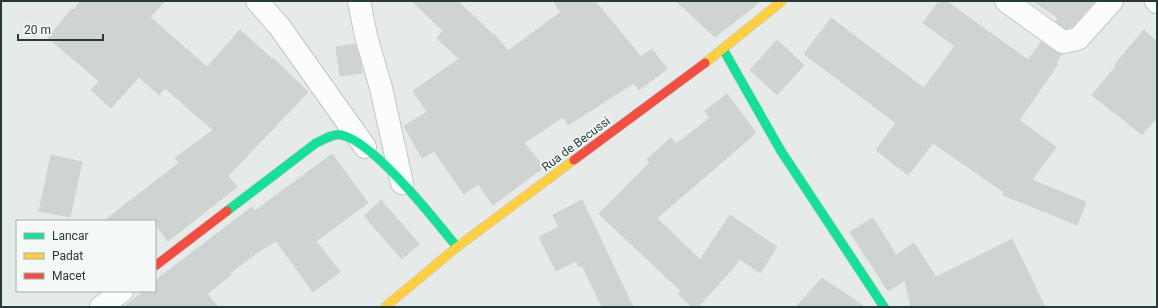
<svg xmlns="http://www.w3.org/2000/svg" width="1158" height="308" font-family="Roboto,sans-serif">
<style>
.building{fill:#cfd3d2;stroke:#cfd3d2}
.lines{fill:none;stroke-linecap:round;stroke-linejoin:round}
.street-casing{stroke:#c3c7c6;stroke-width:24}
.fast-casing{stroke:#c3c8c7;stroke-width:10}
.slow-casing{stroke:#c3c8c7;stroke-width:10}
.jam-casing{stroke:#c3c8c7;stroke-width:10}
.street{stroke:#fbfcfc;stroke-width:22}
.fast{stroke:#16e098;stroke-width:9}
.slow{stroke:#ffcf43;stroke-width:9}
.jam{stroke:#f24e42;stroke-width:9}
.labels{text-anchor:middle;stroke-width:3;stroke-linejoin:round;paint-order:stroke}
.street-label{font-size:12px;fill:#263b3a;stroke:#f5f9f7}
</style>
<rect width="100%" height="100%" fill="#e6eae9"/>
<g class="building">
<path d="M81,1h84l-15,16 57,50 33,-37 32,29 1,-1 35,34 -80,84 9,11 -69,54 -13,-17v-3h-51l75,-58 -4,-5 38,-28 -48,-42 -6,7 -20,-18 -28,31 -20,-18 8,-9 -51,-43 24,-29 1,1z"/>
<path d="M412,1h46l35,34 1,-1 14,17 53,-39 -8,-11h42l46,56 11,-8 15,20 -28,21 -5,-7 -66,42 -5,-8 -39,26 20,24 -51,38 -15,-21 -14,10 -30,-43 -12,7 -18,-32 23,-14 -14,-21 46,-32 -22,-21 6,-7z"/>
<path d="M676,1h85l-46,36z"/>
<path d="M939,1h7l82,59 13,-18 15,10 6,2 -6,9 2,1 -39,56 37,27 -24,33 54,22 -9,23 -74,-30 1,-3 -71,-49 -25,32 -32,-25 20,-27 -92,-69 27,-36 93,70 31,-42 -32,-23z"/>
<path d="M1033,1h62l-24,27 -5,1 -10,-7 2,-4z"/>
<path d="M1144,30l13,12v75l-15,18 -28,-23v1l-22,-18 25,-30 -2,-1z"/>
<path d="M777,40l27,25 -27,30 -27,-25z"/>
<path d="M355,44l5,16 2,13 -22,3 -4,-29z"/>
<path d="M727,94l29,39 -99,85 43,42 30,-45 47,32 -17,26 -20,-14 -7,9 -35,39h-6l-14,-13 3,-3 -82,-77 51,-52 -3,-3 24,-21 5,6 34,-26 -5,-7z"/>
<path d="M332,154l36,49 -52,38 24,31 -27,20 -37,-51 -18,11 -28,21 1,2 -24,19 11,13h-94l20,-16h11v-9l6,-6 91,-69 3,4z"/>
<path d="M51,155l31,7 -12,55 -31,-6z"/>
<path d="M381,200l38,44 -17,15 -38,-43z"/>
<path d="M582,200l51,107h-31l-20,-42 -3,2 -3,-6 -20,10 -17,-34 20,-10 -6,-12z"/>
<path d="M873,218l23,37 18,-12 22,34 76,-38 33,68h-134l-6,-27 -17,11 -38,-59z"/>
<path d="M822,278l43,29h-69z"/>
</g>
<g class="lines">
<g class="street-casing">
<g id="street">
<path d="M257,1l22,25 86,121"/>
<path d="M359,1l7,35 15,52 21,95"/>
<path d="M1006,1l57,41 15,-3 34,-38"/>
<path d="M1156,1l1,1"/>
<path d="M101,307l21,-16"/>
</g>
</g>
<g class="fast-casing">
<g id="fast">
<path d="M723,49l58,102 103,156"/>
<path d="M227,211l89,-68c7,-3 17,-10 26,-8 34,9 92,84 115,112"/>
</g>
</g>
<g class="slow-casing">
<g id="slow">
<path d="M705,63l77,-62"/>
<path d="M385,307l72,-60 117,-87"/>
</g>
</g>
<g class="jam-casing">
<g id="jam">
<path d="M574,160l131,-97"/>
<path d="M155,266l72,-55"/>
</g>
</g>
<use href="#street" class="street"/>
<use href="#fast" class="fast"/>
<use href="#slow" class="slow"/>
<use href="#jam" class="jam"/>
</g>
<g class="labels">
<g class="street-label">
<text transform="translate(576 144) rotate(-37)" y="4">Rua de Becussi</text>
</g>
</g>
<rect width="1158" height="308" fill="none" stroke="#263b3a" stroke-width="4"/>
<rect x="16" y="220" width="140" height="72" fill="#f5f9f7" stroke="#a2adab"/>
<rect x="24" y="233" width="20" height="6" fill="#16e098" stroke="#a2adab"/>
<text x="52" y="240" font-size="12" fill="#263b3a">Lancar</text>
<rect x="24" y="253" width="20" height="6" fill="#ffcf43" stroke="#a2adab"/>
<text x="52" y="260" font-size="12" fill="#263b3a">Padat</text>
<rect x="24" y="273" width="20" height="6" fill="#f24e42" stroke="#a2adab"/>
<text x="52" y="280" font-size="12" fill="#263b3a">Macet</text>
<path d="M18 34v6h85v-6" fill="none" stroke="#263b3a" stroke-width="2"/>
<text x="24" y="34" font-size="12" fill="#263b3a" stroke="#f5f9f7" stroke-width="3" paint-order="stroke">20 m</text>
</svg>
